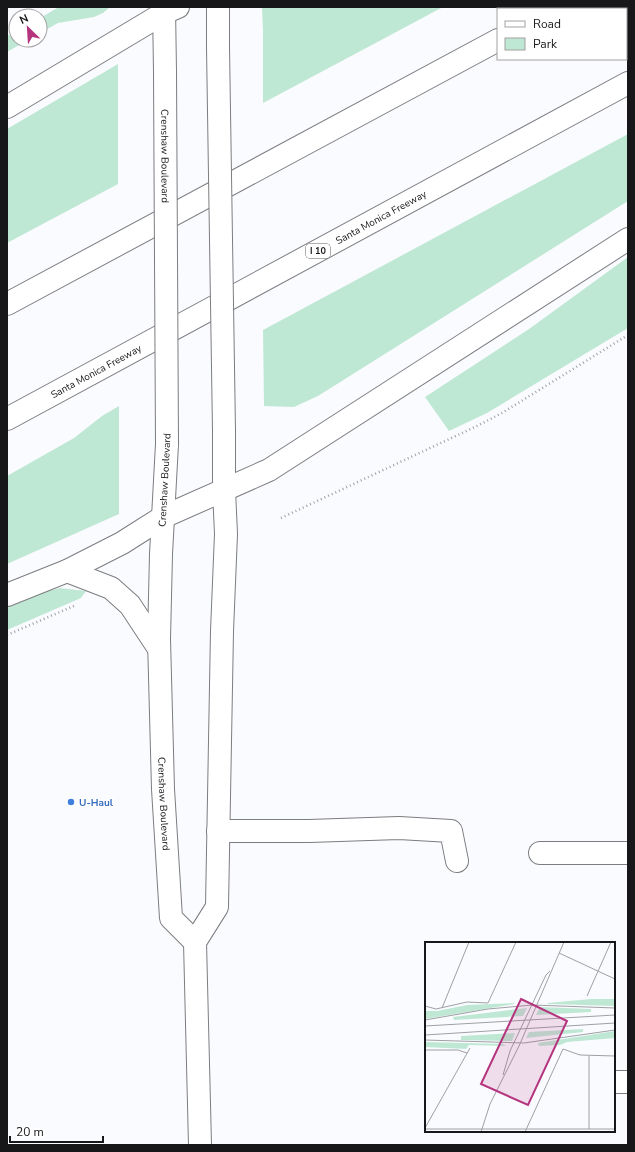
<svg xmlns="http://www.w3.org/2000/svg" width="635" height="1152" font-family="'Nunito Sans',sans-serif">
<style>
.green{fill:#bfe8d4}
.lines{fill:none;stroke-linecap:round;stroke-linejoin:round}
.minor-casing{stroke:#7c7d80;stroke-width:24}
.major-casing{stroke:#7c7d80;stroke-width:24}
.highway-casing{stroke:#7c7d80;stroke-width:24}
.path{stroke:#a0a1a4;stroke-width:2.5;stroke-dasharray:1 3;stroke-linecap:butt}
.minor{stroke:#fff;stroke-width:22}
.major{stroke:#fff;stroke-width:22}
.highway{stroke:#fff;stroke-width:22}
.major-bridge-casing{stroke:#7c7d80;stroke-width:24;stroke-linecap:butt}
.major-bridge{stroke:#fff;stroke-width:22}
.shop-dot{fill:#3f7fe0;stroke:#fff;stroke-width:1.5}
.labels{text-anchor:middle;stroke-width:3.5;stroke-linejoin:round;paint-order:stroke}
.shield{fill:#fff;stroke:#5d5d5e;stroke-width:1}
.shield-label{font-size:9px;font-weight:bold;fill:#171719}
.street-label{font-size:10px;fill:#171719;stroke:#fff}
.shop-label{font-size:10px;font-weight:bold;fill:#366cbe;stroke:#fff;text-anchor:start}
.inset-road{fill:none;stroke:#9fa0a3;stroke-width:1}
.view{fill:#b5347e;fill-opacity:0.15;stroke:#b5347e;stroke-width:2}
.inset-edge{fill:none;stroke:#171719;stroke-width:2}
</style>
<rect width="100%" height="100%" fill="#fafbff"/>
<g class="green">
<path d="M59,7h51l-7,6 -9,4 -36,6 -18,10v-15z"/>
<path d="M262,7h181l-180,96v-71z"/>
<path d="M16,31v9h12l-21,12v-16z"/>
<path d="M118,64v120l-111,59v-114z"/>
<path d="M628,134v67l-310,195 -24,11 -30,-1 -1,-76z"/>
<path d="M628,257v71l-141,85 -38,18 -24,-34 104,-68z"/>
<path d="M119,406v108l-112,50v-88l67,-38 28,-22z"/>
<path d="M60,588l26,3 -5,7 -74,32v-22l34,-15z"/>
</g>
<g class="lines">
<g class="minor-casing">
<g id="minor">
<path d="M218,831h91l90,-3 52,3 6,30"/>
<path d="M540,853h88"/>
<path d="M614,1082h14"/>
</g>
</g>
<g class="major-casing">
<g id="major">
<path d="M164,7l1,65"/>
<path d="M218,7v40"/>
<path id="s1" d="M167,444l-6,110 -2,85 4,150 8,129 24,24"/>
<path d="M200,1145l-5,-203 22,-35 5,-276 4,-97 -2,-44v-59"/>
</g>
</g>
<g class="highway-casing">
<g id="highway">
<path d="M556,9l4,-2"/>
<path d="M7,107l157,-94 14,-6"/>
<path d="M7,304l491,-264"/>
<path id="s2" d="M7,419l621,-336"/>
<path d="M67,571l44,17 19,17 29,44"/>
<path d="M7,595l60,-24 55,-28 41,-26 106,-47 359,-231"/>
</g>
</g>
<g class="path">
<path d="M281,518l196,-92 25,-13 126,-78"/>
<path d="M7,635l69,-30"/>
</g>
<use href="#minor" class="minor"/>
<use href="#major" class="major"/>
<use href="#highway" class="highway"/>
<g class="major-bridge-casing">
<g id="major-bridge">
<path d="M218,47l6,384"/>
<path id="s3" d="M165,72l2,372"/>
</g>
</g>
<use href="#major-bridge" class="major-bridge"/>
</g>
<circle class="shop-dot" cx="71" cy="802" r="4"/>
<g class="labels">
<rect class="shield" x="306" y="244" width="24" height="14" rx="3"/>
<g class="shield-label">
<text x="318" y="254">I 10</text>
</g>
<g class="street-label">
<text dy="4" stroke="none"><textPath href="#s3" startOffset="84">Crenshaw Boulevard</textPath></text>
<text dy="4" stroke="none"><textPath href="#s2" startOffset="425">Santa Monica Freeway</textPath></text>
<text dy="4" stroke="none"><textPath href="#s2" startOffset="101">Santa Monica Freeway</textPath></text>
<text transform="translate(164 480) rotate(-87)" y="4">Crenshaw Boulevard</text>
<text dy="4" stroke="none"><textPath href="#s1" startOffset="360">Crenshaw Boulevard</textPath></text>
</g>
<g class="shop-label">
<text x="79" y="806">U-Haul</text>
</g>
</g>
<g transform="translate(425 942)">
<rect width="190" height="190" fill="#fafbff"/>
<path d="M166,57h24v7l-67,-2 -1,-1zM89,61v1l-89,15v-8h12l30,-6zM115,65l51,2v3l-55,3zM102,66l-4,8 -69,4 -1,-3zM158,87v3l-57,6 3,-6zM190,89v7l-48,4 -7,3 -21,1 -1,-3zM90,91l-3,8 -51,-1v-4zM0,100l78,2 3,2 -37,-1 -3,4 -41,-2z" fill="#bfe8d4"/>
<path class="inset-road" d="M134,11l56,26M162,54l24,-54M0,64l11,3 31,-7 21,1 28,-61M17,66l27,-66M0,78l63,-11 44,-4 83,3M0,84l190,-11M0,93l190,-12M0,98l99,3 91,-13M0,108h33l9,3M164,114v73M78,133l7,-24 36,-76 4,-4M0,186l45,-80M0,187h190M56,190l9,-28 29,-58 45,-104M100,190l38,-83 17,6 35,1"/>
<path class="view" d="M96,57l46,22 -39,84 -47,-21z"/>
<rect width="190" height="190" class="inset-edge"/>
</g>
<rect width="635" height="1152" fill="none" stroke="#171719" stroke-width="16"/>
<rect x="497" y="8" width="130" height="52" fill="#ffffff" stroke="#a2a2a3"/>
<rect x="505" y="21" width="20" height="6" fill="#ffffff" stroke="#a2a2a3"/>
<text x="533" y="28" font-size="12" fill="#171719">Road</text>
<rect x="505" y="38" width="20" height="12" fill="#bfe8d4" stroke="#a2a2a3"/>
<text x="533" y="48" font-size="12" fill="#171719">Park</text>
<g transform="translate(28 28) rotate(335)"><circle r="19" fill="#ffffff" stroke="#a2a2a3"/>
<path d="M0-3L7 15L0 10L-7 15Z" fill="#b5347e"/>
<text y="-6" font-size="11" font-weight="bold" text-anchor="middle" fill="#171719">N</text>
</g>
<path d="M10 1136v6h93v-6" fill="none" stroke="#171719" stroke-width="2"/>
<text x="16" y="1136" font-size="12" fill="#171719" stroke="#ffffff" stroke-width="3" paint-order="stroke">20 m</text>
</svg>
